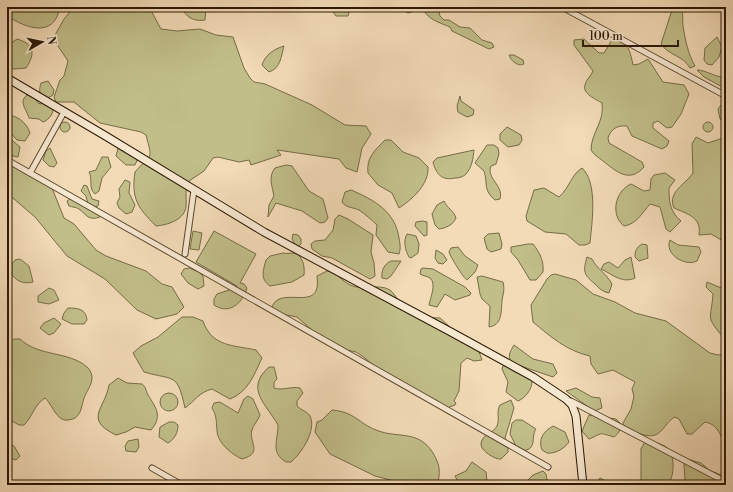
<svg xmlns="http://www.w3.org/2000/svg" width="733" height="492" font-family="'Libre Bodoni',serif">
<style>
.green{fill:#c1be8a;stroke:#766c46}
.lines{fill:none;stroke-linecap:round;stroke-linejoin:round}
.street-casing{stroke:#5d4a30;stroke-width:7}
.secondary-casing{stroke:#2b1903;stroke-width:9}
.street{stroke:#f7e8d1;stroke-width:5}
.secondary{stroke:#f7e8d1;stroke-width:7}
</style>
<rect width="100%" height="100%" fill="#f3dbb8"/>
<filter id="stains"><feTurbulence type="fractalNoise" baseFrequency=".005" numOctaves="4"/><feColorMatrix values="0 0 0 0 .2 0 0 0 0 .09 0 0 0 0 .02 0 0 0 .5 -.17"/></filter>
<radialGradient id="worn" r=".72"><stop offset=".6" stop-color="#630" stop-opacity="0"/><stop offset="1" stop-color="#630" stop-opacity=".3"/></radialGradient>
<g class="green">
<path d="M7,7h53c-6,32 -34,21 -53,9z"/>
<path d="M74,7h75l12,22 16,2 23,-2 16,6 17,2 11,31 6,10 4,4 11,2 47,21 33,20 21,1 5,8 -9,14 -5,24 -11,-4 -7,-9 -62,-9 4,5 -30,10 -2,-5 -10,2 -21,-5 -5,1 -9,13 -15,10c-5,9 -2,16 -3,25 -1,14 -19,19 -30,20 -18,-18 -25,-27 -21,-54 17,-20 18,-10 11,-37l-5,-3 -41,-9 -26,-21h-18l-2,-5 6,-17 4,-4 4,-15 -10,-15 -3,-11 9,-16z"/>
<path d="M182,7h24l-1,13c-11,2 -20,-3 -23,-13z"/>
<path d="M333,7h14l2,5 -1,4h-12l-3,-4z"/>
<path d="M400,7h17l-2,4 -7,2 -7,-4z"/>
<path d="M423,7h15l2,9 4,4h5l11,7 10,1 12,12 10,3 2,4 -5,2 -37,-18 -2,-4c-9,-4 -25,-8 -27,-20z"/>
<path d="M678,7h3c3,9 1,10 2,19 2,13 5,28 12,40l-5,2c-6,-12 -22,-13 -29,-24l10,-31z"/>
<path d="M615,35c12,4 16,19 18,30l6,-1 9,-5 15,23 21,3 5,9 -8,20 -9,13 -5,1 -9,-7 -5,2v5l16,13 -2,5 -5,3 -30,-13 -5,-10c-10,-1 -16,3 -19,12l1,5 33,19 2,5c-15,17 -28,4 -41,-6 -5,-4 -9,-6 -12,-11 0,-17 14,-29 11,-47 -6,-4 -20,-9 -17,-18 1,-5 6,-9 8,-14l-19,-26v-5l10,-1 15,14h5z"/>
<path d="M717,37l5,10 -3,10 -7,8 -5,-1 -3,-4 1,-12z"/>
<path d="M17,39c17,5 19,14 9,29l-12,1 -7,-2v-21z"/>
<path d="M284,46c-3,10 -3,22 -15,26l-7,-7c3,-10 12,-16 22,-19z"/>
<path d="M509,55h5l9,5 1,4c-6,3 -13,-3 -15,-9z"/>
<path d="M697,70c10,0 18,8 29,7v12l-22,-12z"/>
<path d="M48,81l6,9 -1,5 -5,3h-5c-4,-5 -4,-8 -2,-15z"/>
<path d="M27,95l7,2 4,6 3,1 4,-3 8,6c1,6 -4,13 -10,15l-4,-3 -10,-1c-2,-8 -11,-16 -2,-23z"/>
<path d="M460,96l1,5 13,9 -1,5 -6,2 -9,-5 -1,-6z"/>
<path d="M726,104v21l-6,-6 -2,-10 3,-4z"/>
<path d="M7,115c10,0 20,8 23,18l-5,8 -8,-1 -10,-11z"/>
<circle cx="708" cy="127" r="5"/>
<circle cx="65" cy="127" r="5"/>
<path d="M507,127l14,8 1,5 -3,5 -11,2 -8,-7v-6z"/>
<path d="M7,136l13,11 -2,10 -5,-1 -6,-5z"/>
<path d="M696,137l12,6 18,-6v110l-4,-4 1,-2 -12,-7 -12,1c3,-18 -12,-21 -25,-27 -7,-16 12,-24 19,-35l-1,-29z"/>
<path d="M385,140h6l12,12 16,6 9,9c1,17 -15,32 -29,41l-7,-15 -14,-8 -10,-12c-2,-15 7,-23 17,-33z"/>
<path d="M119,145l19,13 -3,7h-9l-10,-9z"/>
<path d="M487,145h7l4,3 1,6 -3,10 -5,2c-5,13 13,19 9,33l-5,1c-12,-10 -7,-16 -11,-29l-9,-8z"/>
<path d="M50,148l7,15 -3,4 -5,-1 -6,-6 3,-9z"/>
<path d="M474,150c-1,9 -2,17 -8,24 -3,3 -7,4 -11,4 -13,3 -19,-4 -22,-16l4,-4z"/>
<path d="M102,157h6l3,10 -9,11 -3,13 -4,3c-7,-6 -2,-15 -6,-22l7,-2z"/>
<path d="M7,164l40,16 5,8 12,30 10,6 22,26 10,6 40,15 16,13 10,3 12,20 -7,7 -21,5 -19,-9 -32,-31 -38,-23 -32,-39 -28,-24z"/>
<path d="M286,165l6,1 17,25 14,8 5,19 -3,4 -5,1 -18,-12 -26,-8 -8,14 1,-12 5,-9c-2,-11 -6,-19 1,-28z"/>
<path d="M582,168c16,15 10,54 8,75l-5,2h-6l-13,-11 -21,-2 -18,-11 -1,-5 8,-26 10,-2 15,9c11,-10 12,-22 23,-29z"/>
<path d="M665,173l10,7 -6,8c0,14 1,24 12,33l-11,11 -4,-3 -6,-22 -10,-3c-8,9 -13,20 -26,22 -14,-11 -9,-35 7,-42l13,7 6,-1 1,-11 3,-4z"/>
<path d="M125,180l5,2 -1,11 6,12 -3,7 -6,2 -7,-6 -2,-5 3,-6 -1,-8z"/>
<path d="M84,185l3,1 5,13 7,2 -1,5 -5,1 -5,-3 -2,-8 -5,-5z"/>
<path d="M351,190c23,10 44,21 48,48 1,6 2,10 0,16l-11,-2 -12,-17 1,-10c-5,-5 -12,-11 -18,-15 -7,-3 -13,-2 -17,-8l3,-10z"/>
<path d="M71,198l29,16v3c-12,4 -13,-2 -21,-8 -3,-2 -7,-2 -10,-3l-2,-5z"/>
<path d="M444,201c3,7 10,10 12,17 -3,7 -10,10 -17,11l-4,-4 -3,-11 5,-9z"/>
<path d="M339,215l9,4 25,16 -2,17 3,11 1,13 -5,3 -38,-21 -10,-2 -10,-7 -1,-5 4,-3 10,-1 8,-10 2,-11z"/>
<path d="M423,221l4,1v13l-3,1 -9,-10 1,-4z"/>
<path d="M193,231l9,2 -3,17 -9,-1z"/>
<path d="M214,231l42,23 -16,29 4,1 3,4c-5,16 -18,27 -33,17v-6l3,-5 18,-6 2,-2 -41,-24z"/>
<path d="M499,233l3,11 -1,5 -10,3 -4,-3 -3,-11 4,-4z"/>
<path d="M293,234l5,1 3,4v5l-4,4 -5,-9z"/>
<path d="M407,234l9,2 3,8 -1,9 -7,5 -2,-1c-4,-7 -6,-16 -2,-23z"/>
<path d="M670,240l8,5 21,2 2,5 -4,9c-12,6 -33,-7 -27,-21z"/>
<path d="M528,244h5c7,9 11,17 10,28l-7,8h-6l-12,-20 -7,-8v-5z"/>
<path d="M642,244l5,1 1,13 -9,3 -4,-4c0,-6 1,-9 7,-13z"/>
<path d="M458,247l7,9 13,9 -3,7 -8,8c-3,-1 -17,-24 -18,-28l2,-4z"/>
<path d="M436,250l7,4 4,6 -4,4 -5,-1 -3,-5z"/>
<path d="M283,253c4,1 6,0 10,0 10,1 12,14 11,22l-12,7 -22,4c-10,-7 -7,-15 -4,-26l4,-4z"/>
<path d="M587,257l5,2c5,10 14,14 20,25l-3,9c-6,-1 -9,-4 -13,-8 -11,-10 -14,-11 -9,-28z"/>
<path d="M631,257l4,21c-13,6 -23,-4 -34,-9l3,-5 5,-2 9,6 7,-8z"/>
<path d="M20,259l9,7 4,16c-9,2 -15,0 -21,-7v-11l3,-4z"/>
<path d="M391,261h10l-10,15 -4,3 -5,-1c-1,-7 2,-14 9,-17z"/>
<path d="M189,268l10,4 4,4 1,10 -6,3 -10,-6 -7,-9 3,-5z"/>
<path d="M423,268l10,1 32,18 6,6 -1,2 -15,5 -10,-6 -8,13 -8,-2c1,-7 8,-21 1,-27 -3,-2 -7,-2 -10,-4l1,-5z"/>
<path d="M327,271c9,1 15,10 23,14 12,6 28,-2 40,5 4,3 7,9 10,12 16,20 18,15 40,16l21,19 17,12 4,11 -8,1 -7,-3 -6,5 -2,28 -5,10 2,2 -1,2 -8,3 -11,-8 -52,-25 -19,-17 -9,-6 -18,-4 -19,-12 -22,-19 -16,-3 -10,-4c6,-29 52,7 46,-34z"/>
<path d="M555,274l21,6 17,14 22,8 20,11 31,8 44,32 8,2 8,-1v89l-3,-1c-3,-10 -7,-18 -18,-20l-13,12h-5l-8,-15 -4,-2c-7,4 -9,9 -14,14 -10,11 -25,0 -37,-3l-1,-5 8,-14 3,-13 -2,-7 3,-7 -22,-12 -15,4 -7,-10 -1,-8c-23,-5 -39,-19 -57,-34l-2,-17 16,-26 4,-4z"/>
<path d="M482,276l21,6c2,9 0,11 -1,19 -1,12 0,24 -13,26l1,-21 -8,-7 -2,-5 -3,-17z"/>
<path d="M707,282l19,8v47l-2,1c-19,-22 -13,-17 -11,-44l-7,-7z"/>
<path d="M49,288l5,2 5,10 -10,4 -11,-2v-6z"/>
<path d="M68,308c10,0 18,1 19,12l-3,4h-12l-10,-5 2,-6z"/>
<path d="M182,317h11l10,4c9,26 30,24 53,29l6,8c-8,17 -14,34 -32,41l-18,-10c-14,4 -16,11 -27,19 -8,-36 -10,-27 -41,-36l-11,-19 8,-7 17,-9z"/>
<path d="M54,318l7,6 -7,9 -5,2 -9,-7 4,-5z"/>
<path d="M14,339h6c19,18 49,12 67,28 11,11 1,21 -3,31 -3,10 -3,21 -16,22 -11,2 -16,-16 -23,-22 -11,7 -12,18 -21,27h-5l-12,-7v-74z"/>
<path d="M514,345l19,14 20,5 4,9 -4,4 -41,-14c-5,-7 -2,-11 2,-18z"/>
<path d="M503,366h8l4,6 6,1 11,8c0,9 -7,17 -14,20l-12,-9 2,-10 -6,-13z"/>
<path d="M269,367h5l3,12 -3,3v6c9,3 17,-2 26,0l3,5 -6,8v5c4,4 11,6 13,10 7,14 -9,38 -19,46h-5c-16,-9 -8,-22 -8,-37 -11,-20 -34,-36 -9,-58z"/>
<path d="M118,378l9,5 15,1c4,3 4,7 6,11 8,13 15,21 3,35l-16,-3 -9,5 -10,3c-33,-16 -11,-26 -7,-50z"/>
<path d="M576,388l16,9 8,1 2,10 -8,3 -28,-20z"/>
<circle cx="169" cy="402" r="9"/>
<path d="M248,396l5,3 7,16c-2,6 -7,10 -8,15 -4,12 12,23 -10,29 -11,-5 -25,-17 -25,-29 -1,-9 0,-14 -5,-22l2,-5 6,-1 18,11 6,-14z"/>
<path d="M511,400l3,8 -9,30 3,5v9l-7,7c-6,1 -21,-9 -20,-15 1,-10 12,-10 16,-18 3,-7 -1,-15 3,-21z"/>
<path d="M332,410c23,2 26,13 44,20 22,9 42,-1 57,23 7,12 8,19 4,32h-37l-2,-3 -23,-6 -45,-22 -15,-22 2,-10 5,-2z"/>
<path d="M589,415l27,4 4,4c1,7 -1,10 -6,14 -17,-5 -10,-4 -25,2l-7,-8z"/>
<path d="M516,420h6l14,9c-6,8 3,24 -18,21l-8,-16 2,-11z"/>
<path d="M169,422h5l4,3c0,7 -3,14 -10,18l-9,-6 1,-10z"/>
<path d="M553,426l12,6 4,10c-5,7 -14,12 -22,11l-5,-3c-4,-11 1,-18 11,-24z"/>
<path d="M138,439l1,8 -3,5 -10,-1 -1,-5 3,-5z"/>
<path d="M646,440c6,2 16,3 21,8 9,9 7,28 1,37h-27v-36z"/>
<path d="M7,443l7,3 6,10 -4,4 -9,-3z"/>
<path d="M687,459l14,4 8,7 17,7v8h-47l6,-5 -1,-16z"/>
<path d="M472,462l14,10 1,10 -3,3h-24l-5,-9 11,-5z"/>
<path d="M543,471l3,3 2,11h-20l-3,-2 8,-8z"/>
<path d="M600,478l13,7h-19z"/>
</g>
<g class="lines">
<g class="street-casing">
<g id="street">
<path d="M562,7l164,89"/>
<path d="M7,160l541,307"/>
<path d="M30,173l34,-61"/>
<path d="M185,254l9,-64"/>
<path d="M571,401l155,81"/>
<path d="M152,468l30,17"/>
</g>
</g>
<g class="secondary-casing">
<path id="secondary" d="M7,78l97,57 160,97 187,100 82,45 33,22 6,6 4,11 7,69"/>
</g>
<use href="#street" class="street"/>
<use href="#secondary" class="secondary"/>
</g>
<rect width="733" height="492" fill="none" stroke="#f3dbb8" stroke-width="24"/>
<rect x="8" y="8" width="717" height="476" fill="none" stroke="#2b1903" stroke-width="2"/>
<rect x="12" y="12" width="709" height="468" fill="none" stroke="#2b1903"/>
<g transform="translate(42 42) rotate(81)" stroke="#f7e8d1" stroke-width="3" paint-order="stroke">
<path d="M0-3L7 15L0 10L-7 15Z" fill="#2b1903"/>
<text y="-6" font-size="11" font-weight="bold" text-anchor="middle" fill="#2b1903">N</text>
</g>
<path d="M583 40v6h95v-6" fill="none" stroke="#2b1903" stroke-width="2"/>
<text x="589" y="40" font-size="12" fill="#2b1903" stroke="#f7e8d1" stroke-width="3" paint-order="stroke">100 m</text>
<rect width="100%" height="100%" filter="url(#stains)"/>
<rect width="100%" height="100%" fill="url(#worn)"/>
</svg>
